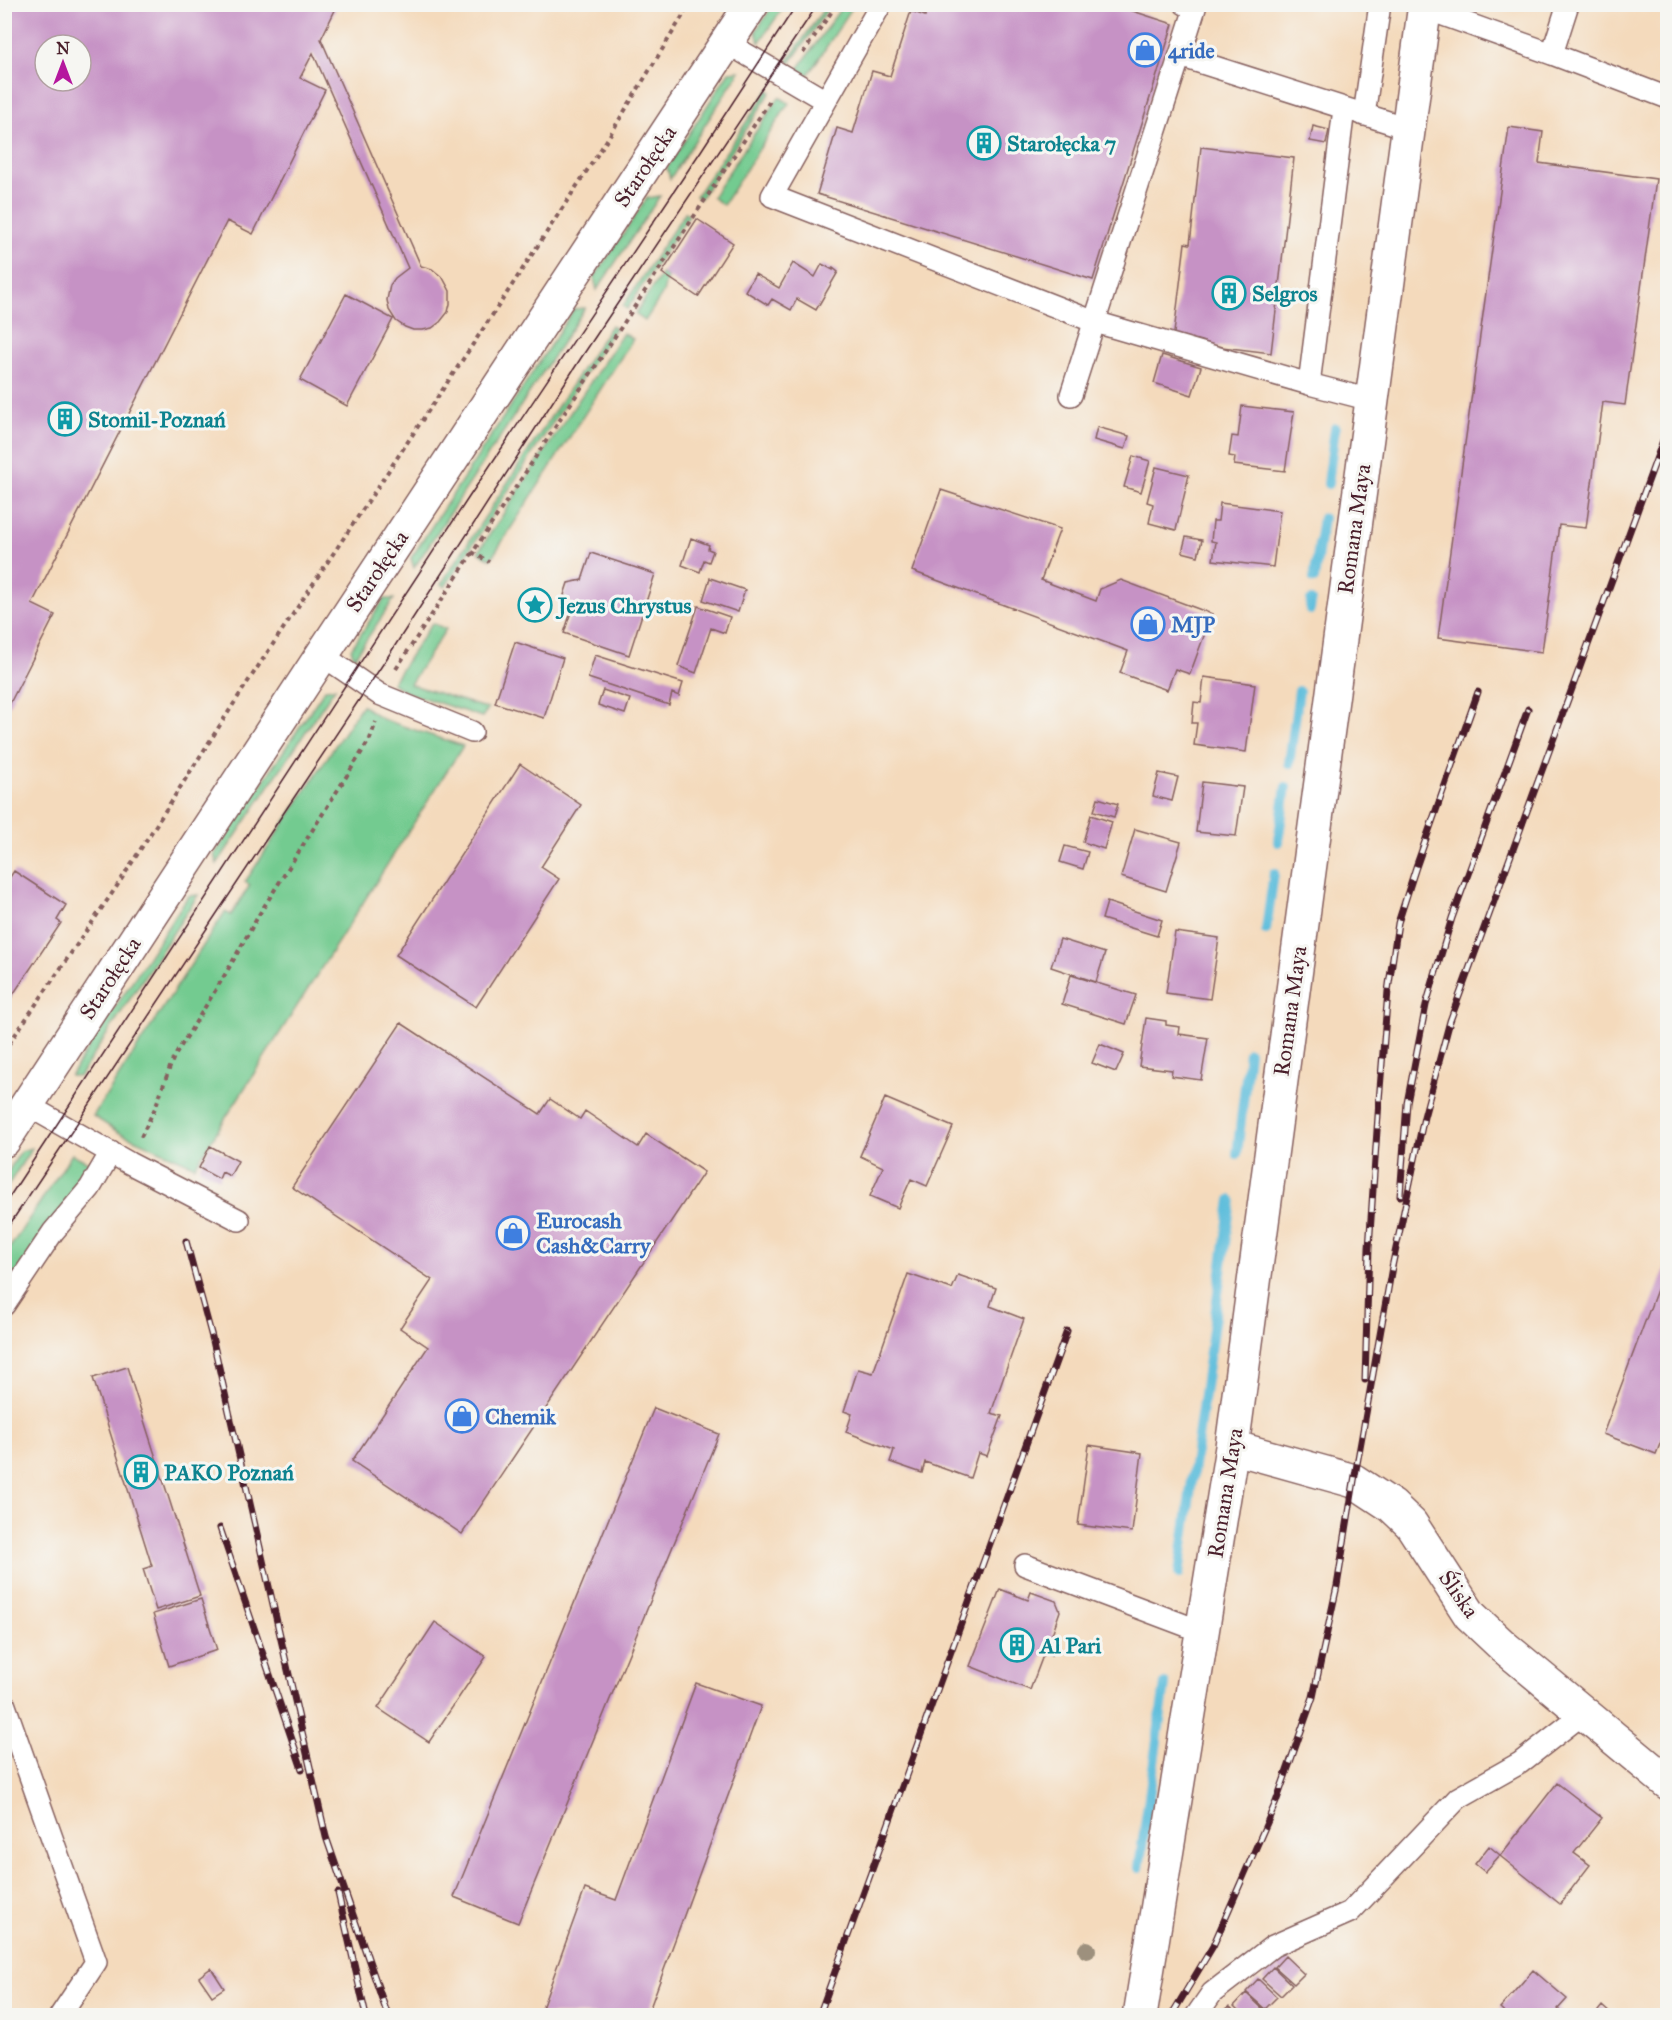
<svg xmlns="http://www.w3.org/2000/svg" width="1672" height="2020" font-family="'IM FELL Great Primer',serif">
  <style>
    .green { fill: #73cb90; stroke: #5e755e; stroke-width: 1.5 }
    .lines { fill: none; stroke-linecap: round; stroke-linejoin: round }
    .stream { stroke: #5ebedc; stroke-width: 10 }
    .building { fill: #c692c5; fill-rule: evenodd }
    .lane-casing { stroke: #86605e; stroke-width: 24 }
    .street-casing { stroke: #86605e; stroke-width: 36 }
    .secondary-casing { stroke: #86605e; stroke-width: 36 }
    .path { stroke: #86605e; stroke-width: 4; stroke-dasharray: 4.5 4.5; stroke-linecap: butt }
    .lane { stroke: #fff; stroke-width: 21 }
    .street { stroke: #fff; stroke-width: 33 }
    .secondary { stroke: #fff; stroke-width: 33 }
    .tram { stroke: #4a1f2b; stroke-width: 1.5 }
    .rail-casing { stroke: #4a1f2b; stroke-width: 7 }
    .rail { stroke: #f6f6f2; stroke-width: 4.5; stroke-dasharray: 14; stroke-linecap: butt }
    .tree { fill: #9d907d }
    .labels { text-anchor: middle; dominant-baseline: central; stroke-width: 6; stroke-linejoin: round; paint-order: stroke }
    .shop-label { font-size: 22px; font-weight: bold; fill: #366cbe; stroke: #f6f6f2; text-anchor: start }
    .culture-label { font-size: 22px; font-weight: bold; fill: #0d838f; stroke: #f6f6f2; text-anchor: start }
    .street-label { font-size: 22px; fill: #4a1f2b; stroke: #f6f6f2 }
  </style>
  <rect width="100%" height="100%" fill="#f6f6f2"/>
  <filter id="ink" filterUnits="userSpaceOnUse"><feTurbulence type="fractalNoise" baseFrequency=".0167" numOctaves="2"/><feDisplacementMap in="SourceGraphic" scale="12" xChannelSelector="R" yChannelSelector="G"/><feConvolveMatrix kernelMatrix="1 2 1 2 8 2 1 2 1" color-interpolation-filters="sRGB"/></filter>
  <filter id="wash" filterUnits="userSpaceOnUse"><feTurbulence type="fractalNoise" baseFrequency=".008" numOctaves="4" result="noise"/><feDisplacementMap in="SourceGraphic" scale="24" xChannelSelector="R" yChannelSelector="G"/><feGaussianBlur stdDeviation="1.35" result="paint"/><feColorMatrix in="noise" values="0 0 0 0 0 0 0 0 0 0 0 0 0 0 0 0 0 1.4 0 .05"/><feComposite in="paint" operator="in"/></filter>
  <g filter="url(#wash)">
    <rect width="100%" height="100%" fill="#f4dabc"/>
    <path class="green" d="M827 4 831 5 790 63 787 62Z
      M773 5H785L759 43 756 31Z
      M843 5H854L808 75 798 69Z
      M740 71 670 179 667 168 729 72Z
      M768 90 771 92 700 199 696 196Z
      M779 97 789 103 723 205 712 197Z
      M660 196 597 290 594 278 647 198Z
      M685 212 689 215 627 309 623 306Z
      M662 273 667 277 663 293 645 321 635 314Z
      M585 308 414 568 411 558 574 309Z
      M611 325 615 328 445 587 441 584Z
      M623 333 633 339 491 559 478 552Z
      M384 599H394L354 658 351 649Z
      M432 623 446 629 410 684 488 709 482 717 406 692 392 683Z
      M335 688 217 864 214 855 325 689Z
      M362 705 382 719 463 746 195 1166 118 1132 93 1116 225 912 231 915 250 885 245 882Z
      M198 895 79 1077 70 1076 188 896Z
      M31 1148H32L5 1190V1176L21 1151Z
      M72 1154 92 1164 84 1182 5 1289V1255Z"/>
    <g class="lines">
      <path class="stream" d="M1328 484 1335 428
        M1314 579 1323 518
        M1310 610 1311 601
        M1289 764 1299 691
        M1278 842 1286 787
        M1266 930 1274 873
        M1237 1154 1249 1052
        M1179 1574 1231 1200
        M1139 1868 1165 1684"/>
    </g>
    <g id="blocks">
      <path class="building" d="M4 4H338L321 39 421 266 432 269 443 278 450 291V304L448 312 440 322 432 328 423 330H413L405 327 396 321 389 310 387 300 390 285 395 278 408 268 313 53 300 78 325 90 253 234 227 221 32 604 55 615 4 715ZM45 45H81V81H45Z
        M929 4H1111L1173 24 1093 280 817 194 837 128 853 133 872 71 890 76 911 11 925 16Z
        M1313 126 1329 130 1326 144 1310 141Z
        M1509 127 1543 132 1539 163 1656 179 1625 405 1603 402 1586 528 1559 525 1542 652 1438 638Z
        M1201 147 1294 158 1271 353 1173 341 1185 243 1190 244Z
        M697 219 733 243 698 297 662 273Z
        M793 263 815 277 822 264 833 270V268L838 272 816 310 797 299 791 310 772 299 768 305 745 291 755 274 779 288Z
        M346 294 393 319 347 406 300 380Z
        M1162 355 1201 367 1192 395 1154 383Z
        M1242 406 1294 412 1285 471 1234 465 1235 457 1229 456 1232 436 1238 437Z
        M1097 427 1129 436 1125 449 1094 440Z
        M1133 456 1150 461 1141 492 1124 487Z
        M1156 467 1189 475 1176 530 1149 523 1153 504 1147 502Z
        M941 490 1060 529 1041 580 1096 601 1100 589 1121 580 1212 614 1190 674 1175 669 1167 690 1120 673 1128 651 912 571Z
        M1220 503 1280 511 1273 567 1213 560 1216 542 1211 541 1213 521H1218Z
        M1186 537 1202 540 1198 556 1182 552Z
        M691 538 709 545 708 549 713 551 709 562 704 560 700 572 682 565Z
        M591 553 655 574 629 655 564 633 573 606 564 595 568 583 582 580Z
        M710 578 745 590 738 612 703 600Z
        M698 606 730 617 725 633 711 628 696 673 678 666Z
        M515 642 563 658 544 718 495 703Z
        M595 655 683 683 679 696 672 693 669 705 588 678Z
        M1204 677 1255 684 1246 752 1194 745 1197 723H1192L1194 702 1201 703Z
        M603 690 630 699 625 714 598 705Z
        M520 764 581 805 541 867 559 879 476 1007 396 955Z
        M1159 773 1178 777 1172 801 1153 796Z
        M1202 782 1243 787 1236 836 1196 832Z
        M1098 798 1118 804 1114 817 1094 811Z
        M1091 815 1112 822 1104 849 1083 842Z
        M1135 829 1181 842 1166 891 1121 877Z
        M1065 846 1088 852 1083 869 1060 862Z
        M14 871 66 905 57 920 61 923 4 1008V886Z
        M1107 902 1162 920 1157 936 1102 919Z
        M1175 932 1219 938 1210 999 1166 993Z
        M1060 939 1105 953 1096 982 1051 967Z
        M1071 975 1136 995 1126 1024 1062 1004Z
        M1146 1018 1166 1021V1025L1180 1027 1179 1034 1208 1038 1201 1080 1171 1076 1172 1070 1139 1066Z
        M401 1023 540 1114 550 1099 580 1119 585 1111 638 1147 646 1134 704 1172 462 1534 352 1461 428 1347 400 1328 432 1280 292 1187Z
        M1100 1044 1124 1054 1116 1072 1092 1063Z
        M885 1098 953 1127 927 1186 911 1179 898 1208 870 1196 883 1167 860 1156Z
        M210 1146 238 1161 230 1176 222 1172 219 1179 199 1168Z
        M1667 1263 1668 1424 1656 1454 1603 1434Z
        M908 1274 952 1289 958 1275 996 1288 990 1306 1024 1319 991 1413 1002 1416 987 1456 978 1453 970 1478 925 1462 922 1473 890 1462 894 1450 846 1432 852 1414 844 1411 858 1369 873 1373Z
        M127 1367 200 1596 156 1610 143 1569 152 1566 93 1378Z
        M654 1408 719 1434 518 1923 454 1897Z
        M1089 1445 1142 1453 1132 1532 1078 1525Z
        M1000 1589 1028 1600 1031 1592 1056 1601 1060 1611 1052 1634 1058 1637 1051 1656 1044 1653 1030 1690 970 1666Z
        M201 1599 217 1650 169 1666 153 1614Z
        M435 1622 486 1657 429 1742 378 1708Z
        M696 1683 761 1706 647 2016 540 2014 585 1889 616 1900Z
        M1557 1783 1602 1818 1574 1853 1590 1865 1560 1904 1500 1856Z
        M1489 1846 1500 1855 1485 1872 1475 1864Z
        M1285 1956 1304 1974 1294 1984 1275 1967Z
        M1273 1967 1292 1985 1281 1996 1262 1979Z
        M211 1968 224 1988 212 1996 199 1977Z
        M1533 1970 1567 1999 1558 2009 1565 2016H1509L1500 2008Z
        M1258 1979 1277 1997 1265 2009 1246 1992Z
        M1246 1993 1265 2011 1261 2016H1244L1234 2006Z
        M1229 2006 1240 2016H1220Z
        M1602 2006 1613 2016H1594Z"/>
    </g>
  </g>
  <g filter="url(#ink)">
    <use href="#blocks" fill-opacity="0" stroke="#86605e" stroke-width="1.5"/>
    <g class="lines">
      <g class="lane-casing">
        <path id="lane" d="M881 4 772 196 1095 322 1309 384
          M1568 4 1552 54 1668 98
          M1424 8 1552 54
          M727 43 826 101
          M1180 56 1407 128
          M1344 109 1309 384 1371 400
          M1364 115 1380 4
          M1071 395 1195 8 1185 4
          M322 655 379 694 472 732
          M27 1105 129 1163 239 1220
          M4 1305 53 1232 90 1188 111 1152
          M1025 1565 1203 1632
          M4 1703 96 1962 60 2016
          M1196 2016 1212 1993 1273 1946 1350 1912 1458 1798 1520 1763 1584 1713"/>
      </g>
      <g class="street-casing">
        <path id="street" d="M1232 1447 1354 1481 1392 1506 1411 1524 1470 1615 1504 1647 1668 1783
          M1140 2016 1232 1447 1425 4"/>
      </g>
      <g class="secondary-casing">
        <path id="secondary" d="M4 1140 322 655 752 4"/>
      </g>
      <path class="path" d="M803 53 837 4
        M472 552 489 562
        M396 669 770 101
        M4 1051 117 886 247 683 499 305 605 143 690 4
        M141 1137 155 1108 173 1059 226 973 260 913 370 739 376 722"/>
      <use href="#lane" class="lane"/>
      <use href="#street" class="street"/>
      <use href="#secondary" class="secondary"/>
      <path class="tram" d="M4 1205 469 497 701 151 797 4
        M4 1233 387 658 581 358 818 4"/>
      <g class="rail-casing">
        <path id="rail" d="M1400 1196 1407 1103 1426 1005 1452 918 1528 709
          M186 1241 213 1341 326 1837 388 2016
          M1365 1380 1369 1248 1379 1101 1388 991 1398 923 1416 867 1478 692
          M220 1528 302 1769
          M338 1893 366 2016
          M819 2016 1067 1331
          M1171 2016 1213 1946 1276 1802 1313 1697 1337 1586 1354 1481 1392 1267 1424 1117 1450 1021 1668 427"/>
      </g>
      <use href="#rail" class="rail"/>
    </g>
    <circle class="tree" cx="1087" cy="1950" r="9"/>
  </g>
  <defs>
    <g id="shop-ring" transform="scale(1.725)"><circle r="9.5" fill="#f6f6f2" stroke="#3f7fe0" stroke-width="1.5"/><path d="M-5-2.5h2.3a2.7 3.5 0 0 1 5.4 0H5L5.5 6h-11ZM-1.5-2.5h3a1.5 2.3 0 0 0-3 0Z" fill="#3f7fe0"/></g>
    <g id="building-ring" transform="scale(1.725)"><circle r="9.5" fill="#f6f6f2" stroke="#0f9aa8" stroke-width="1.5"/><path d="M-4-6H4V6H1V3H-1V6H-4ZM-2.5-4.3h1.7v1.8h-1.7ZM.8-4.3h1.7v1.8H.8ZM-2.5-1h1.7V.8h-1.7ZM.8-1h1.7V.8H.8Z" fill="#0f9aa8"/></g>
    <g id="sight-ring" transform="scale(1.725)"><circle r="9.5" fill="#f6f6f2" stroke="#0f9aa8" stroke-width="1.5"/><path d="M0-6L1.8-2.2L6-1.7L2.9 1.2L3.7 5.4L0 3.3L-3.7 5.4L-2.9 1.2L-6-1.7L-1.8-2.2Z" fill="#0f9aa8"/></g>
  </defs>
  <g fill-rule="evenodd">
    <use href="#shop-ring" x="1145" y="50"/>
    <use href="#building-ring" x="984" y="143"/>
    <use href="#building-ring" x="1229" y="293"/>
    <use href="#building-ring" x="65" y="419"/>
    <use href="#sight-ring" x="535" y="605"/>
    <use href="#shop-ring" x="1148" y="624"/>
    <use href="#shop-ring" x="513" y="1233"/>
    <use href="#shop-ring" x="462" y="1416"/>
    <use href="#building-ring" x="141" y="1472"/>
    <use href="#building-ring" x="1017" y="1645"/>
  </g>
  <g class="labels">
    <g class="shop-label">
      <text x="1168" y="50">4ride</text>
      <text x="1171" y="624">MJP</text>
      <text x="536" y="1220">Eurocash<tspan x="536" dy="25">Cash&amp;Carry</tspan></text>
      <text x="485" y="1416">Chemik</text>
    </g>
    <g class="culture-label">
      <text x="1007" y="143">Starołęcka 7</text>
      <text x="1252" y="293">Selgros</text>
      <text x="88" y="419">Stomil-Poznań</text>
      <text x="558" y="605">Jezus Chrystus</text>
      <text x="164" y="1472">PAKO Poznań</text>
      <text x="1040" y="1645">Al Pari</text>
    </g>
    <g class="street-label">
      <text transform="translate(645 166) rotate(-56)">Starołęcka</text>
      <text transform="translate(1354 529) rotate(-82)">Romana Maya</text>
      <text transform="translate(377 571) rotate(-56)">Starołęcka</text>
      <text transform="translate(110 978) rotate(-57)">Starołęcka</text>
      <text transform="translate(1290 1011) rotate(-82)">Romana Maya</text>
      <text transform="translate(1225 1493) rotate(-81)">Romana Maya</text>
      <text transform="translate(1459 1594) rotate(55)">Śliska</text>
    </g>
  </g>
  <rect width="1672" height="2020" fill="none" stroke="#f6f6f2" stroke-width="24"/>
  <g transform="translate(63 63)"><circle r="28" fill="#f6f6f2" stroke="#b1a0a2" stroke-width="1.5"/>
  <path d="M0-4.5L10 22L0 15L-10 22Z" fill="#b5179e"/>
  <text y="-9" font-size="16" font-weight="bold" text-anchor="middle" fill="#4a1f2b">N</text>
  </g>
</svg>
